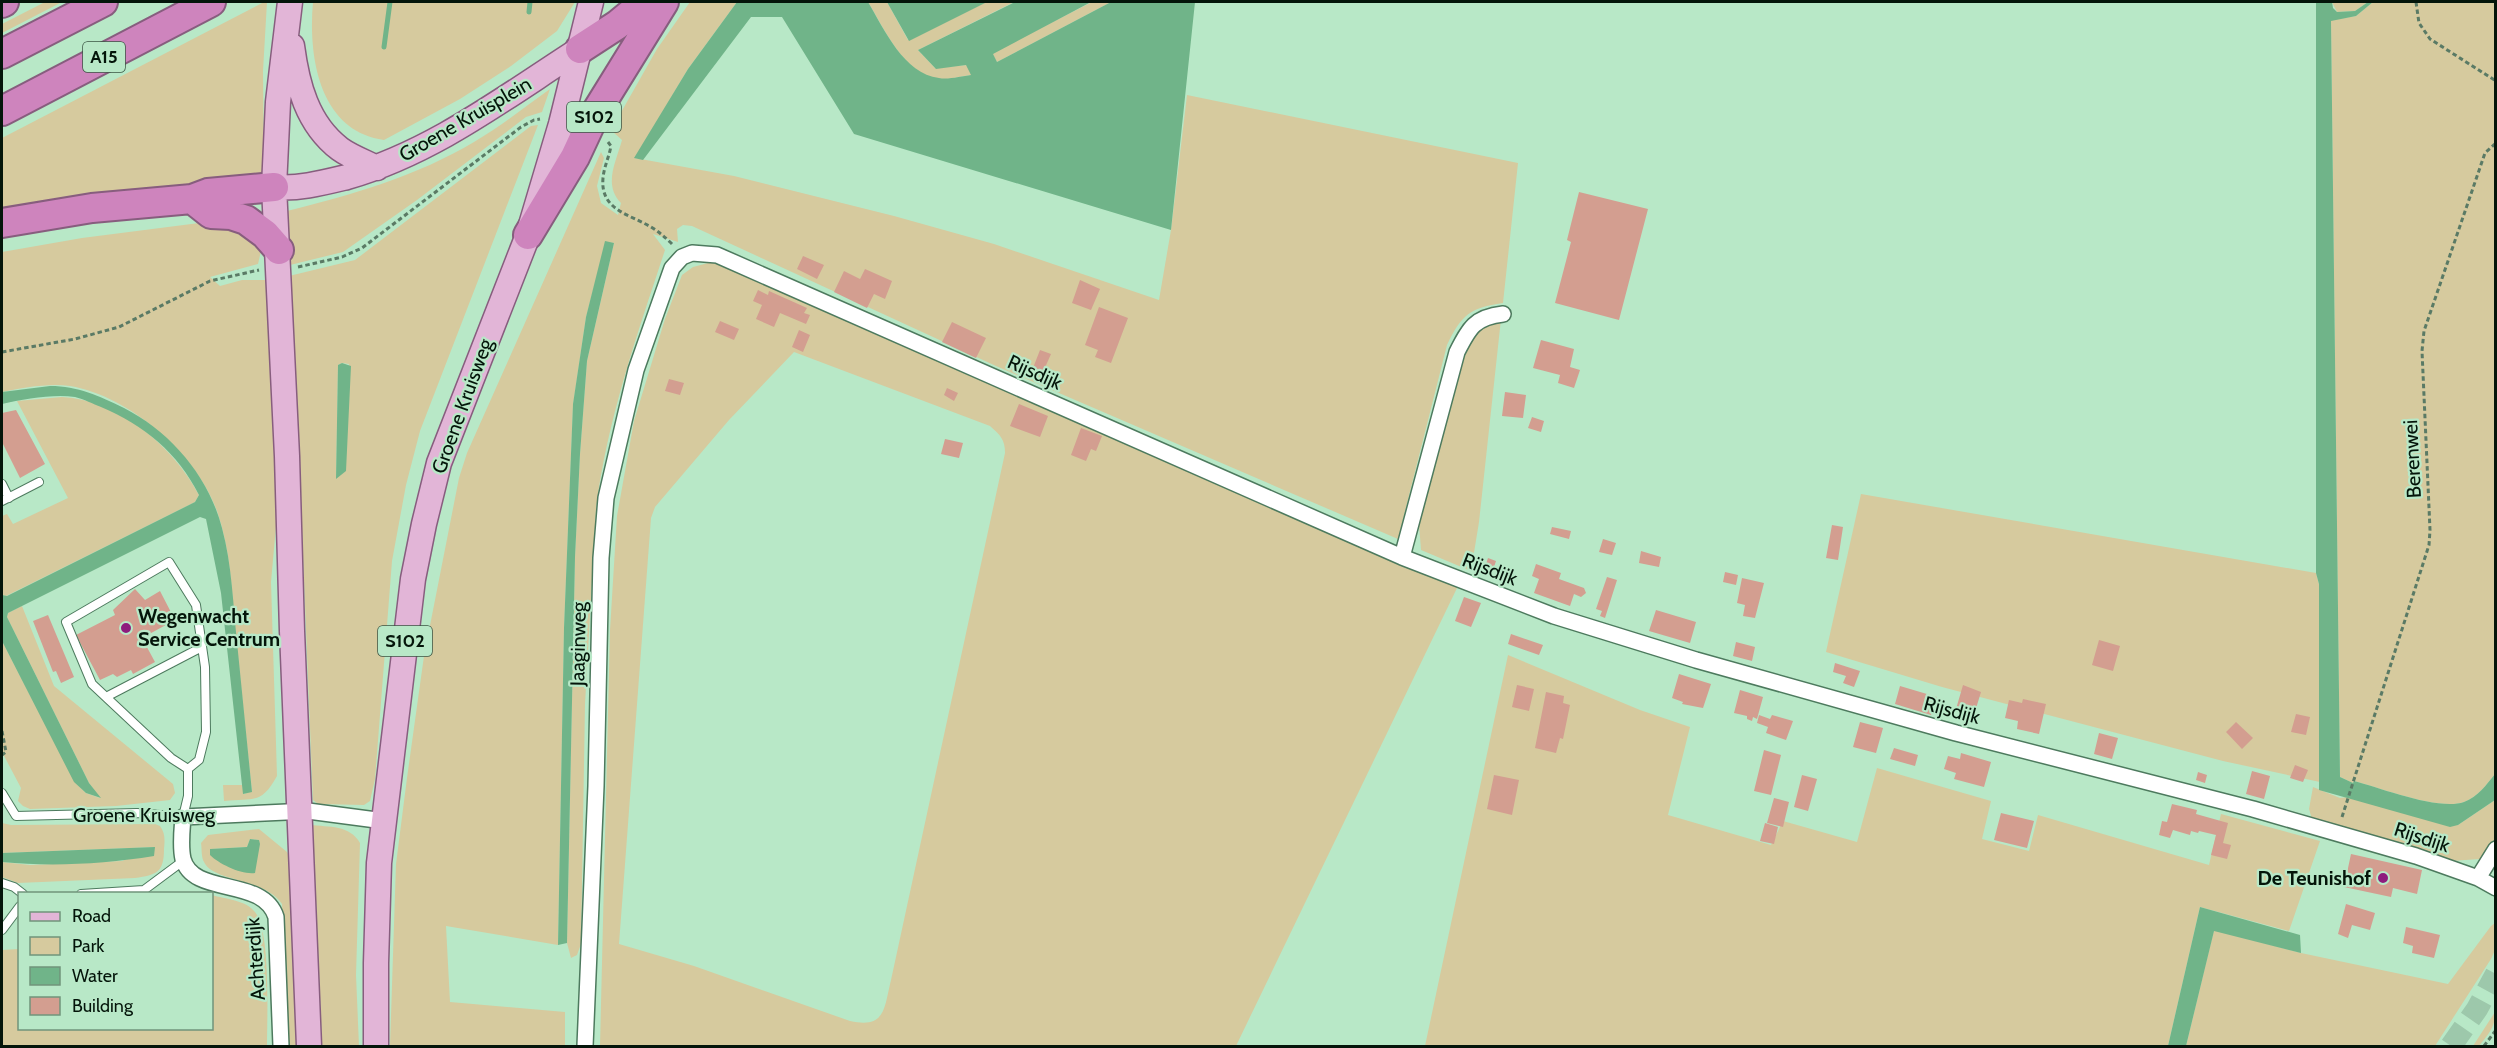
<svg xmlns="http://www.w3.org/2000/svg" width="2497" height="1048" font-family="Cabin,sans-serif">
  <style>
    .green { fill: #d6ca9e; fill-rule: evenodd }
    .water { fill: #70b489 }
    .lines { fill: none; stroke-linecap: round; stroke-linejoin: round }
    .stream { stroke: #70b489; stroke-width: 5 }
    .building { fill: #d39e90 }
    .secondary-tunnel { stroke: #9dc8ab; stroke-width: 22; stroke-dasharray: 22 11; stroke-linecap: butt }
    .lane-casing { stroke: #4d7a5e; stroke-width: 10 }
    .street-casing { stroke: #4d7a5e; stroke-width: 18 }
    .primary-casing { stroke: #875d7e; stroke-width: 27 }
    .highway-casing { stroke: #875d7e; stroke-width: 32 }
    .path { stroke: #5a7a65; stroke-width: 3; stroke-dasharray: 4.5 3; stroke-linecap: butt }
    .lane { stroke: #fff; stroke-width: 8 }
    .street { stroke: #fff; stroke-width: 15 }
    .primary { stroke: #e2b5d7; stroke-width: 24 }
    .highway { stroke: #ce84bd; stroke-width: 28 }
    .poi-dot { fill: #8e1c7d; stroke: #b8e8c7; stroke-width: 2 }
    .labels { text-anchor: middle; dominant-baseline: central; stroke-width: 4.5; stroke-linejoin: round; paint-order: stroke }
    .shield { fill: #b8e8c7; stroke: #3a5443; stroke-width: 1.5 }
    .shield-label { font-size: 18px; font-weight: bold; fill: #04150a }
    .street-label { font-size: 20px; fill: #04150a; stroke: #b8e8c7 }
    .poi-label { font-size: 20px; font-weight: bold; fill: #04150a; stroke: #b8e8c7; text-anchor: start }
  </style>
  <rect width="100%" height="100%" fill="#b8e8c7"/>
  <path class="green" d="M45 2H62L2 33V24Z
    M264 2H267L263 71 264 172 260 177 60 198 2 210V138Z
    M313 2H575L557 31 511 66 460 99 384 140C319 131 308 56 313 2Z
    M690 2H737L688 69 635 158 734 176 894 216 994 244 1159 300 1171 230 1187 95 1518 163 1503 303C1470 308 1462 314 1447 345L1398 539 996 366 692 226 683 225 677 229 678 242 653 234 665 250C637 335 607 420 596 509L585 704 581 944 577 955 571 958 567 943 575 557 580 454 587 361 614 243 606 242 586 317 573 405 564 628 558 945 446 926 450 1002 565 1012V1046H390L396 864 407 778 424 656 459 478 467 453 601 152 604 158 597 186 601 203 618 215 621 203C603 185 616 162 622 140L611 130 657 49Z
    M868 2H887L908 40 986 2H1014L918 50 935 68 967 65 972 75C961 76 949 80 939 79 904 75 884 28 868 2Z
    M1092 2H1111L997 62 992 53Z
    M2332 2H2368L2355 11 2337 12Z
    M2373 2H2495V774C2486 785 2478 797 2464 802 2439 811 2381 788 2354 781L2353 783 2340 777 2331 20 2356 16Z
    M550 89 542 112 526 117 417 200 343 252 290 265 287 211C352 195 417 176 474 142 501 126 525 107 550 89Z
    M538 125 420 431 406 485 392 561 375 779 370 801 364 805 318 804 313 800 301 507 289 276 355 260 531 126ZM342 363 349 364 336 479 338 365Z
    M207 222 246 234 261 251 258 264 210 277 220 286 242 280H268L278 504 271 582 277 776C261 805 253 798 224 801L223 785H242L244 794 252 791C246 737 241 683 235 628 232 589 230 548 217 511 197 455 130 396 70 386 48 383 23 388 2 392V252L82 238Z
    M712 262 1458 586 1236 1046H600L610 630 617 516 634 421 665 319 682 275 693 267ZM794 352 990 426C1000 435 1005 439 1005 453L891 980C884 1008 886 1029 850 1021L694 966 619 944 651 518 655 507 729 420Z
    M1501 319 1479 522 1471 571 1421 550 1419 524 1462 350 1477 326Z
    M62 397C119 400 173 446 199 495L195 502 6 596 2 595V516L7 514 13 524 68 498 17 401Z
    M1861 494 2316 573 2319 584 2320 782 2223 761 1942 687 1826 652Z
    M22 606 54 686 173 784 175 793 170 800 116 806 30 809 23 806 18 801 21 788 2 752V641L75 782 86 793 100 798 89 783 7 617 8 613Z
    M1508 655 1640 710 1690 727 1668 815 1771 845 1783 821 1857 842 1877 768 1991 801 1982 839 2029 851 2038 815 2209 865 2221 814 2320 841 2289 931 2200 907 2168 1046H1425Z
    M2313 787 2340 798 2348 797 2458 825 2495 800V841L2480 859 2451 861 2418 849 2312 819 2309 809Z
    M2 823 11 825 155 824 160 826C165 833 165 839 164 849 164 872 157 875 135 878L18 883 2 877V862L30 865 122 861 155 847 2 853Z
    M310 825C329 827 350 825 360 843L356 975 359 1046H322L314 852Z
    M259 829 287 852 294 866 300 1046H288L282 904C265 878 213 882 204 862 201 857 202 849 201 843L208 835ZM250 839 259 840 243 872 211 849 247 847Z
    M212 895C225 899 246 900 255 912 271 931 267 1018 267 1046H2V950L19 949 20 1028H212Z
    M2495 923V950L2491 959 2435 1046H2186L2214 930 2301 953 2448 984 2491 926Z
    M2495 1012C2496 1026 2488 1035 2479 1046H2473Z"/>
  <path class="water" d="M737 2H868C884 29 904 74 939 78 948 80 962 76 971 75L966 65 936 69 918 50 1015 2H1091L993 54 997 62 1111 2H1195L1171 230 854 134 782 17H751L643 160 634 158 688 69Z
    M887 2H987L909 41Z
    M2316 2H2332L2333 8 2337 12 2355 11 2368 2H2373L2356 16 2331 21 2340 777 2353 783 2354 781C2381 788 2439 811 2464 802 2478 797 2486 785 2495 774V800L2458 825 2450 827 2319 790V584L2316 573Z
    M605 241 614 243 587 361 580 454 575 557 567 943 558 945 564 628 573 404 586 317Z
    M342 363 351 366 346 471 336 479 338 365Z
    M50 386C78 386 99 396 124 408 171 432 209 477 222 528 232 565 233 604 237 642 242 692 247 742 252 792L243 794 221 593 206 519 200 517 8 613 7 617 89 783 101 798 86 793 74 782 2 641V595L7 596 195 502 199 495C178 453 144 425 101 407 93 404 84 399 75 397 53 394 24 399 2 404V392Z
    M250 839 259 840 260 844 255 873C242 875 219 864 210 855V849L247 847Z
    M155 847 154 856C104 864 52 867 2 862V853Z
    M2200 907 2300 935 2301 953 2214 931 2186 1046H2168Z"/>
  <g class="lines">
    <path class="stream" d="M529 12 530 2
      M384 47 390 2"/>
  </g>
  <path class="building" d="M1579 192 1648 209 1619 320 1555 303 1571 242 1567 240Z
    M803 256 824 265 817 279 797 269Z
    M865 269 892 281 885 299 874 294 867 308 834 292 844 271 860 279Z
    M1080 280 1100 289 1091 310 1072 303Z
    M758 290 768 295 769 291 807 308 804 313 810 315 806 324 780 313 774 327 756 319 762 305 753 301Z
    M1099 307 1128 318 1111 363 1095 357 1098 350 1085 345Z
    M720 321 739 329 734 340 715 332Z
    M952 322 986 338 976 358 942 342Z
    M799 330 810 335 803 352 792 347Z
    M1541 340 1574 349 1570 367 1580 370 1574 388 1558 383 1560 375 1533 368Z
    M1040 350 1051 354 1043 372 1033 368Z
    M669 379 684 383 680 395 665 391Z
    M947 388 958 393 954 401 944 395Z
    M1505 392 1526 395 1523 418 1502 416Z
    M1019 404 1048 416 1040 437 1010 426Z
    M16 410 45 464 20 478 2 442V413Z
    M1532 417 1544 421 1541 432 1528 428Z
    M1081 428 1102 436 1096 451 1091 449 1086 461 1071 455Z
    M945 439 963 443 959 458 941 454Z
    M1832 525 1843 527 1838 560 1826 558Z
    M1552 527 1571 531 1569 539 1550 534Z
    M1603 539 1616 543 1612 555 1599 552Z
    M1641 551 1661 557 1659 567 1639 563Z
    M1488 558 1496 561 1494 567 1486 564Z
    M1536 564 1561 573 1559 579 1584 588 1586 593 1581 597 1574 594 1570 606 1534 593 1539 579 1532 576Z
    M1725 572 1738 575 1736 585 1723 582Z
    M1607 577 1617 580 1605 618 1600 616 1602 611 1596 609Z
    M1742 578 1764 583 1755 618 1743 616 1745 605 1737 603Z
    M135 589 145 600 160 591 175 620 142 638 155 662 133 674 131 670 117 677 113 674 100 680 76 635 115 615 113 610Z
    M1464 597 1481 603 1471 627 1455 621Z
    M1656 610 1696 622 1690 643 1649 631Z
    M48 615 74 677 61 683 56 671 53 672 33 621Z
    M1511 634 1543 645 1539 655 1508 644Z
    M2099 640 2120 646 2113 671 2092 665Z
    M1736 642 1755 647 1752 661 1733 656Z
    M1835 663 1860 671 1854 687 1843 683 1846 676 1833 672Z
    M1679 674 1711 684 1703 708 1682 704 1683 702 1672 698Z
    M1517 685 1534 689 1529 711 1512 707Z
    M1963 685 1981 692 1974 715 1956 709Z
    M1900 686 1937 697 1931 715 1895 704Z
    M1740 690 1763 697 1757 719 1753 717 1752 721 1747 719V716L1734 713Z
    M1546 692 1564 696 1563 703 1570 705 1563 739 1560 738 1556 753 1535 748Z
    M2023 699 2046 704 2039 734 2017 729 2018 721 2005 718 2009 700 2022 703Z
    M2296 714 2310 717 2306 735 2291 732Z
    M1759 715 1770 719 1772 715 1793 721 1786 740 1766 733 1768 727 1757 723Z
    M1860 722 1883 728 1876 753 1853 747Z
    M2236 722 2253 738 2242 749 2226 732Z
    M2099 733 2118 738 2112 759 2094 754Z
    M1894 748 1918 755 1915 766 1890 759Z
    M1764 750 1781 755 1771 795 1754 791Z
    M1961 753 1991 762 1984 787 1954 779 1956 773 1944 769 1948 756 1960 759Z
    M2295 765 2308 770 2303 782 2290 778Z
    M2252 771 2270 776 2264 799 2246 794Z
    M2198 772 2207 775 2205 783 2196 780Z
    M1494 775 1519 780 1512 815 1487 809Z
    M1802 775 1817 779 1808 811 1794 807Z
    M1774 798 1789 802 1783 827 1767 823Z
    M2172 804 2197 810 2196 814 2228 823 2223 843 2231 845 2227 859 2211 855 2216 835 2199 831 2198 833 2191 831 2190 835 2173 830 2170 838 2159 835 2162 821 2167 822Z
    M2001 813 2034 821 2027 848 1994 840Z
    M1765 823 1778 827 1774 844 1760 841Z
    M2351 854 2422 870 2417 894 2393 888 2391 897 2344 887Z
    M2346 904 2375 913 2370 930 2352 925 2348 938 2338 934Z
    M2406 927 2440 935 2434 958 2412 953 2413 946 2403 943Z"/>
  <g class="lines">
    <path class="secondary-tunnel" d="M2451 1046 2477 1009 2496 974"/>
    <g class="lane-casing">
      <path id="lane" d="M2 484 9 498
        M2 501 39 482
        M106 697 202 647
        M2 793 16 816 137 813 183 817 188 796V769L199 760 206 732 205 667 196 605 169 562 66 622 92 684 171 758 188 769
        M2 883 14 887 23 894
        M81 894 144 890 183 861
        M2 930 20 906"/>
    </g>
    <g class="street-casing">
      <path id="street" d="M1402 557 1457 352C1469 328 1475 317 1503 314
        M2478 878 2496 849
        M281 1046 276 917C263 876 193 897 183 859 180 846 182 830 183 817L308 811 384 821
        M585 1046 596 786 601 558 606 498 636 370 672 268 682 257 692 253 717 255 1402 557 1554 616 1696 660 1956 733 2253 809 2416 856 2478 878 2496 888"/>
    </g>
    <g class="primary-casing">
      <path id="primary" d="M290 2 278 102 274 187 287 456 292 631 309 1046
        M292 46C297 84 307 124 340 149 351 157 365 162 377 168
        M274 187C299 189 322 183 347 177 434 152 505 97 580 49
        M376 1046V963L379 863 413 579 424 524 439 463 528 235 561 124 591 2"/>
    </g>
    <g class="highway-casing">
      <path id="highway" d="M2 3 4 2
        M580 49 617 25 645 2
        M2 54 103 2
        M2 111 211 2
        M192 199 211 214 231 215 246 220 265 234 279 250
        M2 223 92 208 192 199 208 193 274 187
        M528 235 575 157 596 112 664 2"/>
    </g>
    <path class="path" d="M2416 2 2419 23 2430 39 2496 81
      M608 142 611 146C609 157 604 167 603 178 600 210 629 214 651 227 659 232 665 237 672 244
      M298 267 342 257 362 248 521 127 534 120 540 119
      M2 352 75 339 119 327 210 281 259 270
      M2 731 6 752 2 755
      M2342 817 2429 545 2430 530 2422 351 2424 331 2485 153 2496 143
      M2484 1046 2496 1030"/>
    <use href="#lane" class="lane"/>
    <use href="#street" class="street"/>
    <use href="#primary" class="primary"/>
    <use href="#highway" class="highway"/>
  </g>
  <g class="poi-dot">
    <circle cx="126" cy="628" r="6"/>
    <circle cx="2383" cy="878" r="6"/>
  </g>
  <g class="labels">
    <g class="shield">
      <rect x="83" y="42" width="42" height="30" rx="4.5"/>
      <rect x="567" y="102" width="54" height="30" rx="4.5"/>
      <rect x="378" y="626" width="54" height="30" rx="4.5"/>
    </g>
    <g class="shield-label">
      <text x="104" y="57">A15</text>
      <text x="594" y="117">S102</text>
      <text x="405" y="641">S102</text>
    </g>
    <g class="street-label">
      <text transform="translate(465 119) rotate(-30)">Groene Kruisplein</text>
      <text transform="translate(1035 372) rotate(24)">Rijsdijk</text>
      <text transform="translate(462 406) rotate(-70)">Groene Kruisweg</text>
      <text transform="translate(2412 459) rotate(-93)">Berenwei</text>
      <text transform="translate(1490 569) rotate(21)">Rijsdijk</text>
      <text transform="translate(578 644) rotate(-89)">Jaaginweg</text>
      <text transform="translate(1952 710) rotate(15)">Rijsdijk</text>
      <text x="144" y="815">Groene Kruisweg</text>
      <text transform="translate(2422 837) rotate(18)">Rijsdijk</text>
      <text transform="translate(255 959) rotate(-94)">Achterdijk</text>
    </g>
    <g class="poi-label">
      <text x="138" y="616">Wegenwacht<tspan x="138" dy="23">Service Centrum</tspan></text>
      <text x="2371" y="878" text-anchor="end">De Teunishof</text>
    </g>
  </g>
  <rect width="2497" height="1048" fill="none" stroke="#04150a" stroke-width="6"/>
  <rect x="18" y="892" width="195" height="138" fill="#b8e8c7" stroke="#70947b" stroke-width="1.5"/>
  <rect x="30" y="912" width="30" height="9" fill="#e2b5d7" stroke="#70947b" stroke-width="1.5"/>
  <text x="72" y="922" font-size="18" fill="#04150a">Road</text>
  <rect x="30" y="937" width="30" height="18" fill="#d6ca9e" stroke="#70947b" stroke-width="1.5"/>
  <text x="72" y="952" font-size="18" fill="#04150a">Park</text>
  <rect x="30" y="967" width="30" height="18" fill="#70b489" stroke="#70947b" stroke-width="1.5"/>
  <text x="72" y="982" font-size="18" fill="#04150a">Water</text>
  <rect x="30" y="997" width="30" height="18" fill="#d39e90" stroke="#70947b" stroke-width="1.5"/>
  <text x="72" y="1012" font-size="18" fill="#04150a">Building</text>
</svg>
